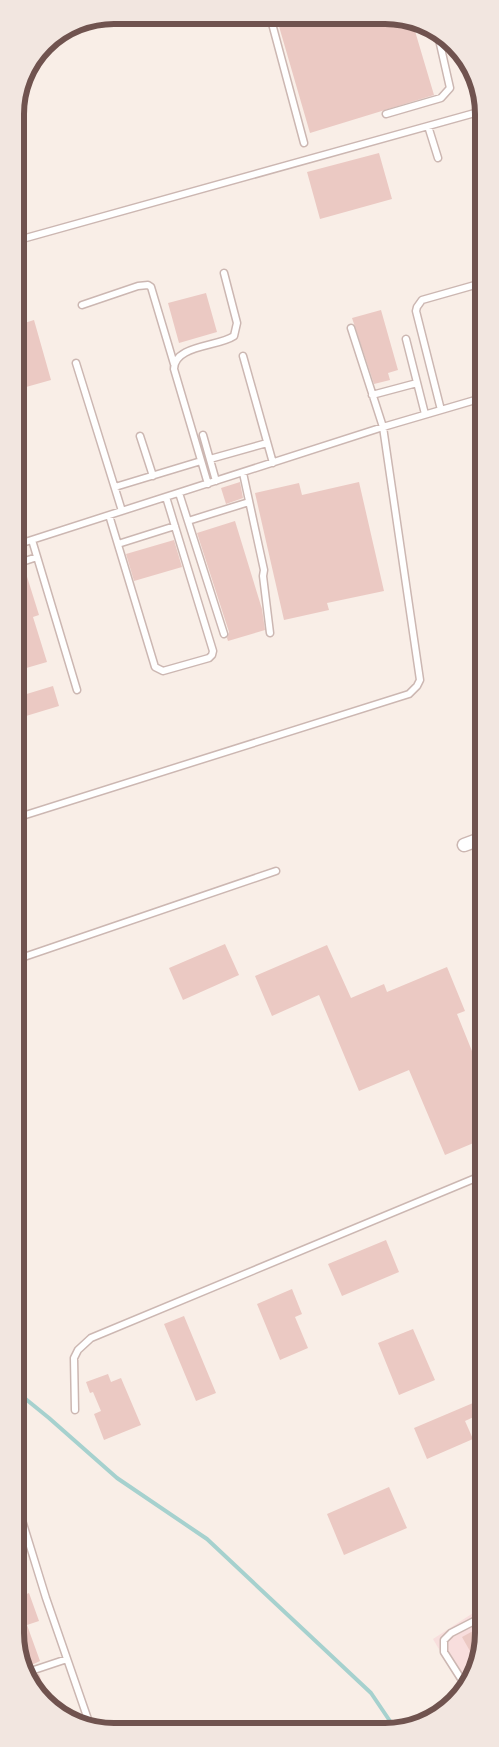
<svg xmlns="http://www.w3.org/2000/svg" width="499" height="1747" font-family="'PT Sans Narrow',sans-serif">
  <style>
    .commercial { fill: #f8dedd }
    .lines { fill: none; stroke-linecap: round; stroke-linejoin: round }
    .stream { stroke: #a6d1ce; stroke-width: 4 }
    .building { fill: #ebc9c3 }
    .lane-casing { stroke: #ccb7b2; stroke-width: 9 }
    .street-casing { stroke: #ccb7b2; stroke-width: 15 }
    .lane { stroke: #fff; stroke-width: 6 }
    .street { stroke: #fff; stroke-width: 12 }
    .rim { fill: none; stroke: #70534f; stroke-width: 6 }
  </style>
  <rect width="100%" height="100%" fill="#f9eee7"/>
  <path class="commercial" d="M484 1606V1639L463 1690 433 1639Z"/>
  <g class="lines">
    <path class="stream" d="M17 1392 49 1418 117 1478 207 1539 371 1693 396 1730"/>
  </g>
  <path class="building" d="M276 16 405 17 412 21 434 95 310 133Z
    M379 153 392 199 320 219 307 172Z
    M206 293 217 332 179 343 168 303Z
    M381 310 398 370 388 373 390 380 374 384 352 318Z
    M34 320 51 380 19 389 15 377V326Z
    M240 482 243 498 226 504 221 488Z
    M359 482 384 591 327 603 329 610 284 620 255 493 299 483 302 495Z
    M235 521 262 609 265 630 228 641 227 638 229 632 197 533Z
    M174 540 182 567 134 581 126 554Z
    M24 567 39 615 33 617 47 662 16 671V569Z
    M53 686 59 706 26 716 20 696Z
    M225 944 239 975 183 1000 169 968Z
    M327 945 351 998 384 984 387 992 447 967 465 1011 457 1014 476 1061 483 1058V1139L445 1155 409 1070 359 1091 319 995 272 1016 255 976Z
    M386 1240 399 1272 342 1296 328 1264Z
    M292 1289 302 1314 295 1317 308 1348 280 1360 257 1304Z
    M184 1316 216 1393 196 1401 164 1324Z
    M413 1329 435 1380 399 1395 378 1343Z
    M108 1374 111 1382 121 1378 141 1425 104 1440 94 1414 101 1411 93 1392 90 1393 86 1382Z
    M473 1403 478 1415 465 1421 473 1439 427 1459 414 1428Z
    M389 1487 407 1528 344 1555 327 1514Z
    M29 1593 39 1621 27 1625 40 1661 25 1668 17 1652V1598Z
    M484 1625V1639L475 1660 462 1637Z
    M39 1674 46 1694 40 1697 30 1677Z"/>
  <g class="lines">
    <g class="lane-casing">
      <path id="lane" d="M270 16 304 143
        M386 114 441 98 450 88 438 35
        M428 126 438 158
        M15 241 482 111
        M82 305 138 286 148 285 151 287 174 364
        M406 339 425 414
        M243 356 273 463
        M76 363 122 511
        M372 395 417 383
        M441 410 416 311 417 307 422 300 482 283
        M203 435 216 481
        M140 436 153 476
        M210 459 267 443
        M243 473 264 570 263 576 270 633
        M208 484 174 369C174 345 218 347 234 336L237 323 224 273
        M115 487 201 461
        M179 493 224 634
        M109 515 155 667 163 671 209 658 212 655 213 651 166 497
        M188 521 249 502
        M32 540 77 690
        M118 544 175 526
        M16 545 383 427 482 398
        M16 564 37 557
        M16 700H17
        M16 818 409 694 417 686 420 680 383 427 351 328
        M16 940C19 949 25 957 16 963
        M21 958 276 871
        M75 1410 74 1358 78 1350 91 1338 483 1175
        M17 1504 46 1598 91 1728
        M28 1672 67 1659
        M465 1685 444 1652V1640L451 1633 484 1616
        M115 1730H118"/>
    </g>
    <g class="street-casing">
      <path id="street" d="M464 845 483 838"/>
    </g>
    <use href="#lane" class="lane"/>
    <use href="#street" class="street"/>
  </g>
  <path d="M0 0H499V1747H0ZM114 24H385A90 90 0 0 1 475 114V1633A90 90 0 0 1 385 1723H114A90 90 0 0 1 24 1633V114A90 90 0 0 1 114 24Z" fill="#f2e6e0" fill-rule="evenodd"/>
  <path class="rim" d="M114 24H385A90 90 0 0 1 475 114V1633A90 90 0 0 1 385 1723H114A90 90 0 0 1 24 1633V114A90 90 0 0 1 114 24Z"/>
</svg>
